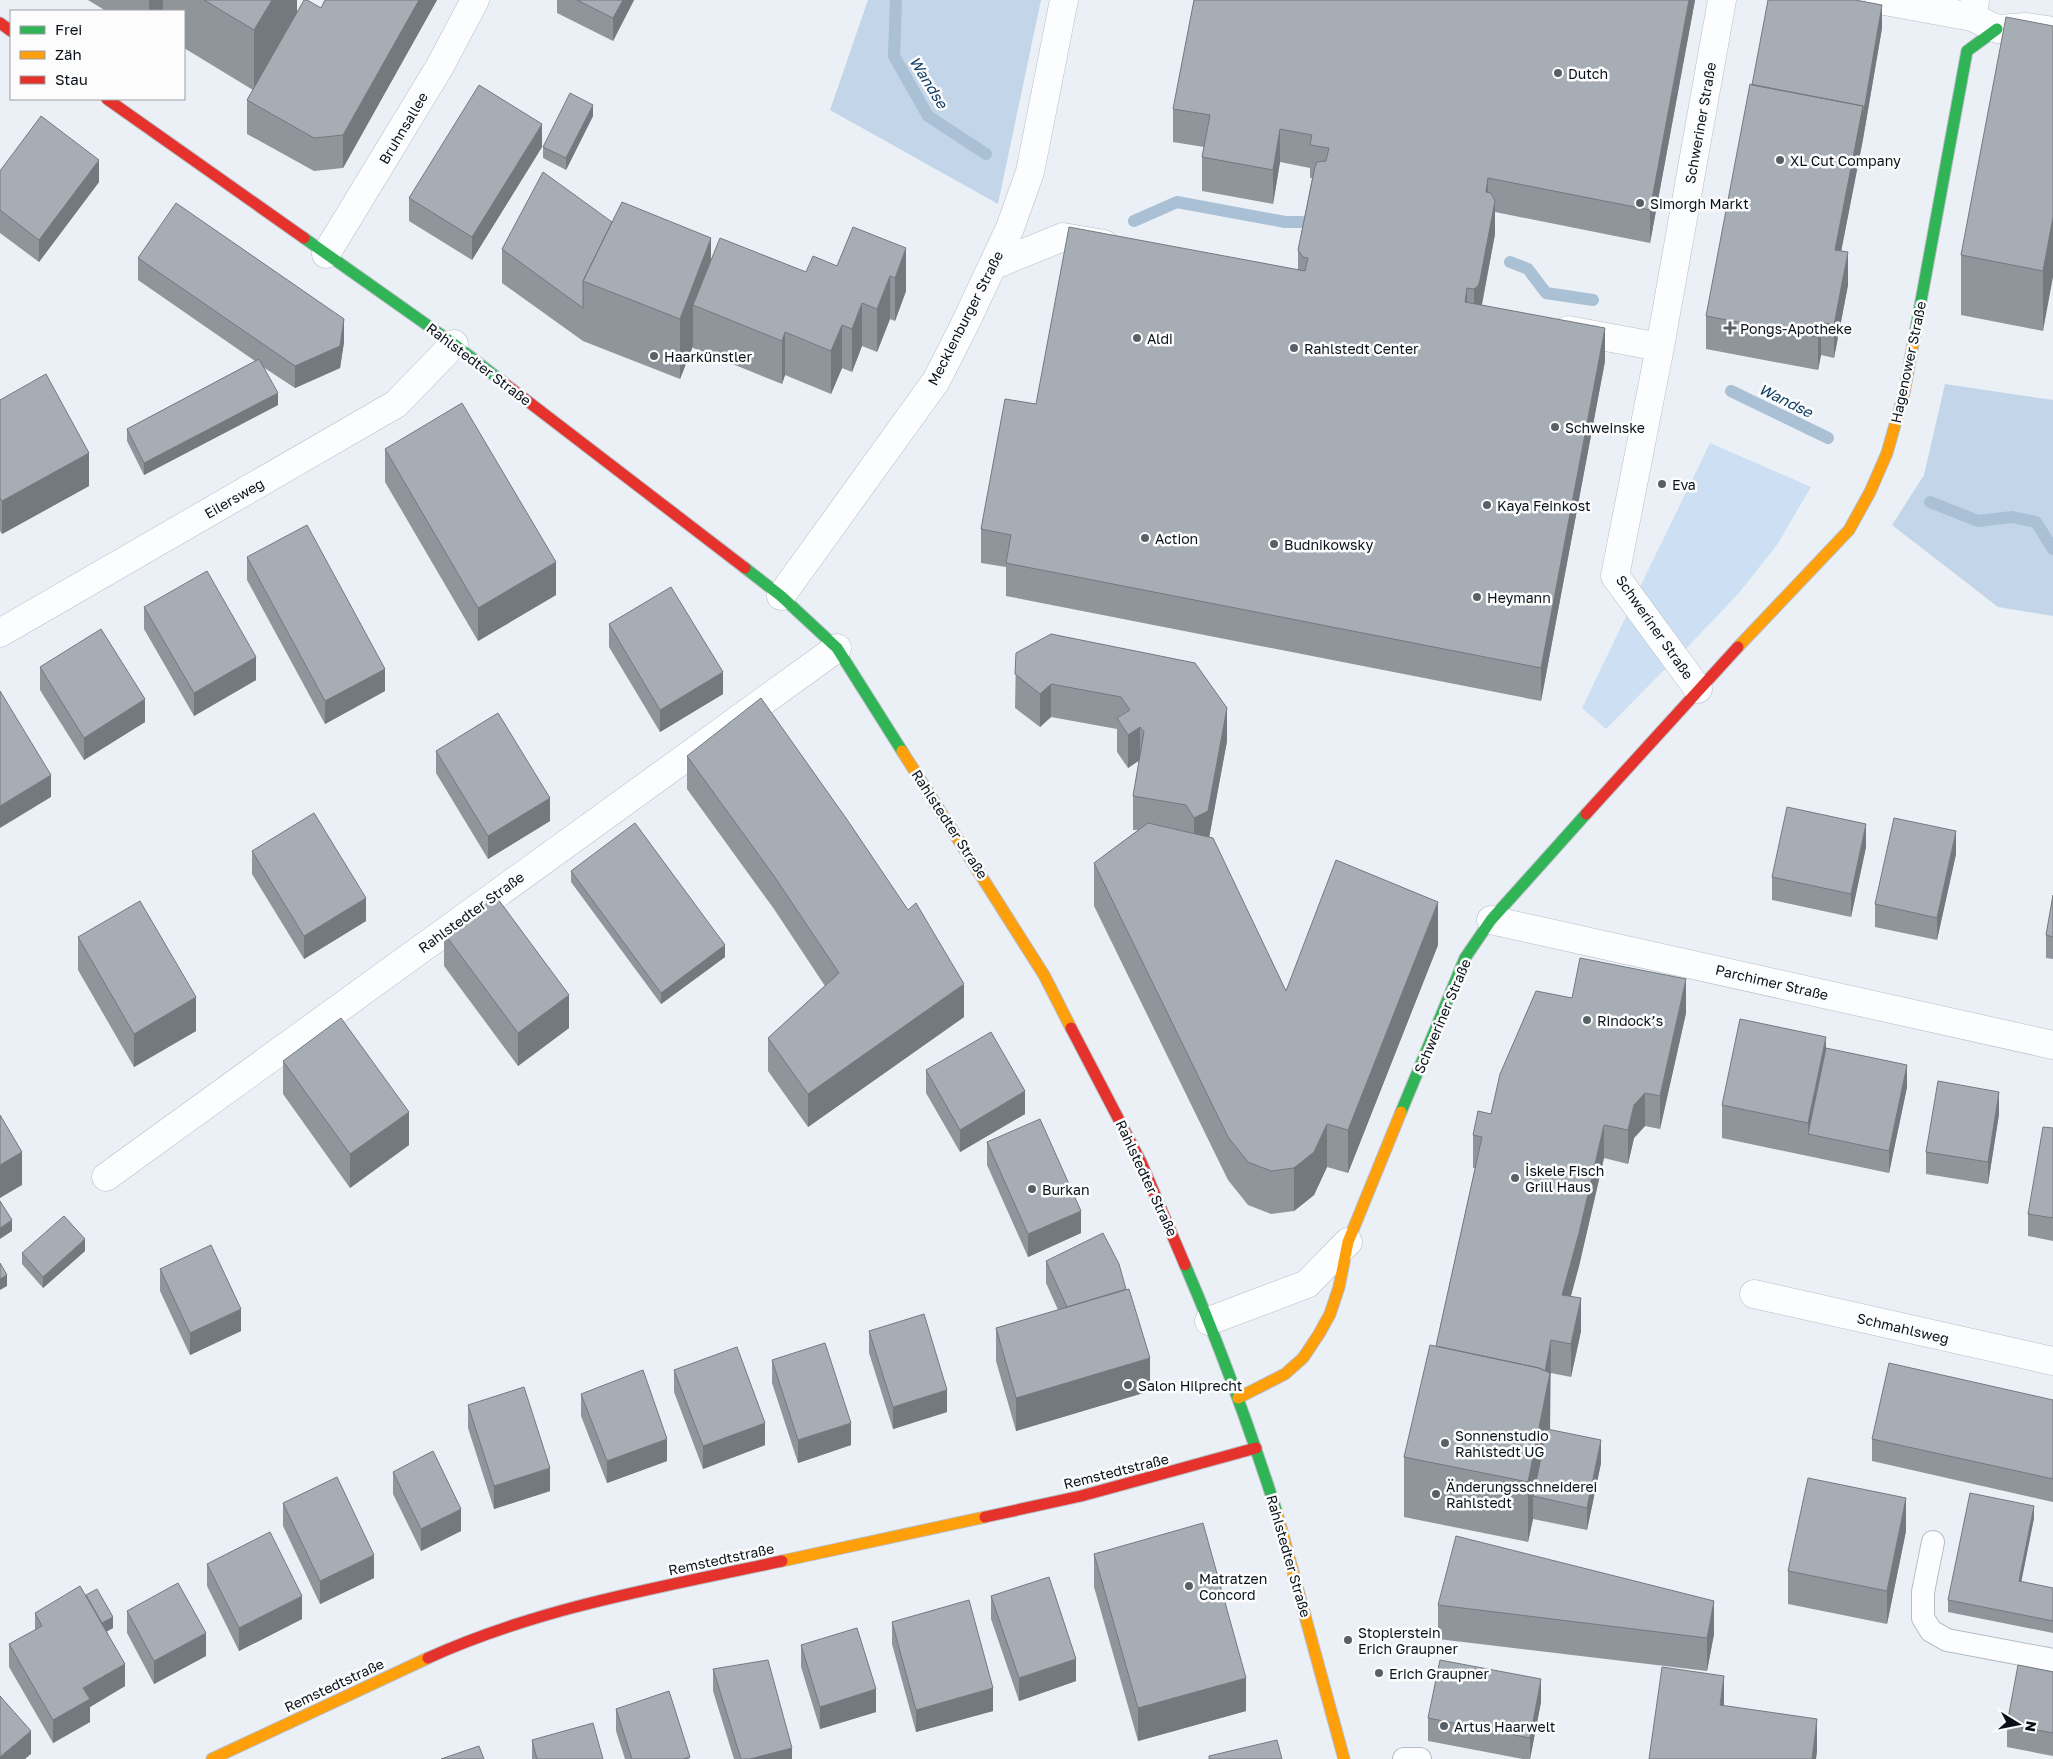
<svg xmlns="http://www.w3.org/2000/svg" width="2053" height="1759" font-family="'Golos Text',sans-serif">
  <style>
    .green { fill: #cde0f3 }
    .forest { fill: #c3d6e9 }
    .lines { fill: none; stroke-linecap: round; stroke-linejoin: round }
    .stream { stroke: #aac0d5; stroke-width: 12 }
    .lane-casing { stroke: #b6bdc4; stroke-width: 24 }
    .street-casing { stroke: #b6bdc4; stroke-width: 29 }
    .fast-casing { stroke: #b6bdc4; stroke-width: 13 }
    .slow-casing { stroke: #b6bdc4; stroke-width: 13 }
    .jam-casing { stroke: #b6bdc4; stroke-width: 13 }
    .lane { stroke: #fcfdfe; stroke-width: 22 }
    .street { stroke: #fcfdfe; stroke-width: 28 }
    .fast { stroke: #30b455; stroke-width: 11 }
    .slow { stroke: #ff9f0a; stroke-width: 11 }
    .jam { stroke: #e5322d; stroke-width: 11 }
    .wall { fill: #8f959b }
    .shaded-wall { fill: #74797e }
    .building { fill: #a6adb4; stroke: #74797e }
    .poi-dot { fill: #586067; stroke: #fcfcfc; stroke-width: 2 }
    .labels { text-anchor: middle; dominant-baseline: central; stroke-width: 5; stroke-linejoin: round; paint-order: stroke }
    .poi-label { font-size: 14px; fill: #09121a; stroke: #fcfcfc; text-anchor: start }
    .street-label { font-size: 14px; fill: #09121a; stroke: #fcfcfc }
    .water-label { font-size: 15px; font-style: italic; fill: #123f66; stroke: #fcfcfc }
  </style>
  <rect width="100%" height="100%" fill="#eaf0f6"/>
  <path class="green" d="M1710 443 1811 487 1777 545 1738 594 1681 654 1638 591Z
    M1630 608 1671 663 1606 729 1582 708Z"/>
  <path class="forest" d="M868 0H1041L998 204 830 110Z
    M1945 384 2053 400V616L1998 607 1892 525 1924 475Z"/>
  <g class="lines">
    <path class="stream" d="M896 0 894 56 928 116 986 154
      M1134 221 1177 202 1285 222H1302
      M1510 262 1528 269 1546 293 1593 300
      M1731 391 1828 438
      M1930 502 1978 521 2012 517 2036 522 2053 549"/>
    <g class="lane-casing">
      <path id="lane" d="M1933 1542 1923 1592V1618L1931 1631 1947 1640 2053 1660
        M1404 1759H1420"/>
    </g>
    <g class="street-casing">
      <path id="street" d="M1879 0 1972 17
        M1975 0 1972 17 1997 29 2026 27 2053 31
        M326 254 439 68 475 0
        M992 266 1063 237 1104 244
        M1568 330 1660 347
        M781 596 936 381 964 326 1010 228 1030 172 1064 0
        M0 633 396 404 454 344
        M1698 689 1615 576 1660 347 1722 0
        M1491 920 2053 1045
        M106 1177 837 648
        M1754 1294 2053 1361
        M1209 1321 1307 1284 1348 1242"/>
    </g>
    <g class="fast-casing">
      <path id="fast" d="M304 238 454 344 504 383
        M1914 339 1967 51 1997 29
        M745 568 781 596 837 648 902 751
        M1401 1112 1465 958 1491 920 1586 814
        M1185 1265C1220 1346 1250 1429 1277 1513"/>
    </g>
    <g class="slow-casing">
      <path id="slow" d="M1738 647 1849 530 1870 492 1887 453 1904 393 1914 339
        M902 751 1044 975 1071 1028
        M1238 1398 1285 1374 1303 1358 1319 1334 1330 1314 1339 1287 1348 1242 1401 1112
        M1277 1513 1344 1759
        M782 1561 985 1517
        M212 1759 428 1658"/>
    </g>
    <g class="jam-casing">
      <path id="jam" d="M0 23 11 31
        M107 99 304 238
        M504 383 745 568
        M1586 814 1738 647
        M1071 1028 1141 1162 1185 1265
        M985 1517 1081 1496 1256 1448
        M428 1658C540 1607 662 1587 782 1561"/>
    </g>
    <use href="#lane" class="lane"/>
    <use href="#street" class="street"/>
    <use href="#fast" class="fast"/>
    <use href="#slow" class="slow"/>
    <use href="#jam" class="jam"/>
  </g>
  <path class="wall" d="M88 0H297V13L321 8 325 0H437L343 168 314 171 247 134V100L253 90 184 48V11H106Z
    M557 0H634L613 41 557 13Z
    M1194 0H1695L1650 243 1495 212V234L1482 305 1605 361 1541 701 1006 596V567L981 563V529L1036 404 1298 270V250L1312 178H1310V168L1280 162 1273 204 1202 191V157L1204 147 1173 142V109Z
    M2053 26 2043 331 1961 315V255Z
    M1882 28 1863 139 1841 251 1848 285 1834 358 1821 355 1818 370 1706 349V316L1752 85Z
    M593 116 566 170 543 158V147Z
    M542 147 472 260 409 221V198Z
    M0 171 99 182 39 262 0 233Z
    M612 222 711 259 806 272 837 266 853 227 906 291 895 321 890 319 877 352 862 346 852 372 842 368 831 394 785 375 782 384 693 348V346L680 379 583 341 502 283V249Z
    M138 258 344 342 340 368 295 388 263 367 278 405 144 475 127 441V429L255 361 138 280Z
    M0 400 89 486 2 534 0 531Z
    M385 449 556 595 478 641 385 482Z
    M247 557 385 691 325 724 247 580Z
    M144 607 256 680 194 716 144 629Z
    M609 624 723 694 660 732 609 647Z
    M1016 653 1227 741 1209 837 1286 991 1438 945 1348 1173 1327 1167 1314 1195 1294 1211 1271 1214 1248 1205 1228 1180 1094 906V863L1138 830H1133V796L1139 760 1128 768 1117 752V729L1051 717 1040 727 1015 708Z
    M40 667 145 722 84 760 40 690Z
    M436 751 550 821 488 859 436 773Z
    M687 756 964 1017 808 1127 768 1071V1038L825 986 774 909 687 789Z
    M1866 847 1851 917 1772 900V877Z
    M252 851 366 921 304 959 252 874Z
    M1956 854 1937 940 1875 927V904Z
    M571 871 725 957 661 1004 571 882Z
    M2053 895V959L2046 958V935Z
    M444 933 569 1028 518 1066 444 966Z
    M78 937 196 1031 134 1067 78 970Z
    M1572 998 1686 1013 1660 1129 1645 1126 1634 1138 1628 1164 1604 1158 1579 1266 1571 1296 1581 1331 1571 1377 1551 1373 1550 1377V1430L1601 1463 1587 1530 1533 1519 1528 1542 1404 1517V1457L1436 1346 1475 1168H1473V1135L1491 1114Z
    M283 1061 409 1145 350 1188 283 1094Z
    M926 1070 1025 1114 960 1152 926 1093Z
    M1907 1087 1889 1173 1722 1138V1105Z
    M1999 1114 1988 1184 1926 1174V1152Z
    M2053 1128V1241L2028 1236V1214Z
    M987 1142 1081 1233 1028 1257 987 1165Z
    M85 1251 43 1288 22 1264V1253Z
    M1046 1261 1150 1391 1016 1431 996 1361V1328L1058 1310 1046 1283Z
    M160 1269 241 1331 190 1355 160 1291Z
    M869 1331 947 1412 893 1429 869 1353Z
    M772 1360 851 1445 798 1463 772 1383Z
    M674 1370 765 1445 703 1469 674 1392Z
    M581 1394 667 1461 607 1483 581 1416Z
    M2053 1400V1502L1872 1461V1439Z
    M468 1405 550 1491 494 1509 468 1428Z
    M393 1472 461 1531 421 1551 393 1494Z
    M283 1503 374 1578 320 1604 283 1526Z
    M2034 1518 2021 1582 2053 1588V1633L1948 1612V1600Z
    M1906 1531 1887 1624 1788 1604V1571Z
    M1094 1554 1246 1711 1138 1741 1094 1587Z
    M207 1564 302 1619 239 1651 207 1586Z
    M86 1595 113 1628 107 1631 125 1686 90 1707V1722L53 1743 9 1667V1644L35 1630V1613Z
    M991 1596 1076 1681 1019 1701 991 1619Z
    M1438 1605 1714 1634 1707 1671 1438 1639Z
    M127 1611 206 1656 154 1684 127 1633Z
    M892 1622 993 1711 916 1732 892 1644Z
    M801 1645 876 1712 820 1729 801 1667Z
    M713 1669 792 1759H734L713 1691Z
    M2053 1672V1756L2007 1747V1724Z
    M1541 1702 1530 1759H1523L1428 1741V1718Z
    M616 1709 690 1759H625L616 1731Z
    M532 1740 603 1759H532Z"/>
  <path class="shaded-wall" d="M149 0H163V11H149Z
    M272 0H297V17L254 90V30Z
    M419 0H437L343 168V135Z
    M623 0H634L613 41V18Z
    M1689 0H1695L1650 243V210Z
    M1882 5V28L1863 139 1835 283V250Z
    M593 105V116L566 170V158Z
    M542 124V147L472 260V237Z
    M1280 129V162L1273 204V170Z
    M99 160V182L39 262V240Z
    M1488 178V211L1486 192Z
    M1495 201V234L1480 313 1474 322V289Z
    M2053 217V277L2043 331V271Z
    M711 238V298L693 305V346L680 379V319Z
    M906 248V291L895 321V278Z
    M1848 252V285L1834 358V325Z
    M890 276V319L877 352V309Z
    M1467 288V321L1465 302Z
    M862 303V346L852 372V329Z
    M344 319V342L340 368 295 388V366Z
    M1821 322V355L1818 370V337Z
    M842 325V368L831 394V351Z
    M1605 328V361L1541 701V668Z
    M785 332V375L782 384V341Z
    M278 393V405L144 475V463Z
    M89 453V486L2 534V501Z
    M556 562V595L478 641V608Z
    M256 657V680L194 716V693Z
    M385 669V691L325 724V701Z
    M723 672V694L660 732V710Z
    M1051 684V717L1040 727V694Z
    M145 699V722L84 760V738Z
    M1227 708V741L1208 844 1194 852V818Z
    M1140 727V760L1128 768V735Z
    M51 775V797L0 828V806Z
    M550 798V821L488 859V836Z
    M1866 824V847L1851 917V894Z
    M1956 831V854L1937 940V918Z
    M366 898V921L304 959V936Z
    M1438 902V945L1348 1173V1130Z
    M725 945V957L661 1004V993Z
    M1686 979V1013L1660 1129V1096Z
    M964 984V1017L808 1127V1094Z
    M569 995V1028L518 1066V1033Z
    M196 997V1031L134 1067V1034Z
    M1826 1037V1070L1808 1134V1123Z
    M1907 1065V1087L1889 1173V1151Z
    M1025 1091V1114L960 1152V1130Z
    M1999 1092V1114L1988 1184V1162Z
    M1645 1093V1126L1634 1138 1628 1164V1130L1634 1105Z
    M409 1112V1145L350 1188V1154Z
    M1327 1124V1167L1314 1195 1294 1211V1168Z
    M1604 1125V1158L1579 1266 1562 1328V1295Z
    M22 1152V1185L0 1198V1165Z
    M1081 1211V1233L1028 1257V1234Z
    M12 1220V1231L0 1239V1228Z
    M85 1239V1251L43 1288V1277Z
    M7 1275V1286L0 1290V1279Z
    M1581 1298V1331L1571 1377V1344Z
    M241 1309V1331L190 1355V1333Z
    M1551 1340 1550 1433 1533 1496V1519L1528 1542V1482L1539 1395Z
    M1150 1358V1391L1016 1431V1398Z
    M947 1390V1412L893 1429V1407Z
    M765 1423V1445L703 1469V1446Z
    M851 1423V1445L798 1463V1440Z
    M667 1439V1461L607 1483V1461Z
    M1601 1440V1463L1587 1530V1508Z
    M550 1468V1491L494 1509V1486Z
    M1906 1498V1531L1887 1624V1591Z
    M2034 1506V1518L2019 1593V1581Z
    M461 1509V1531L421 1551V1529Z
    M374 1555V1578L320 1604V1581Z
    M302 1596V1619L239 1651V1628Z
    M1714 1601V1634L1707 1671V1638Z
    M113 1617V1628L97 1637V1625Z
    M206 1633V1656L154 1684V1661Z
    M1076 1659V1681L1019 1701V1678Z
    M125 1664V1686L90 1707V1722L53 1743V1720L83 1688Z
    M1724 1676V1709L1720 1705Z
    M1246 1678V1711L1138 1741V1708Z
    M1541 1679V1702L1530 1759V1738Z
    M993 1688V1711L916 1732V1710Z
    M876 1689V1712L820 1729V1707Z
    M1817 1719V1752L1816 1759H1812Z
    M31 1731V1754L25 1759H0V1757Z
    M792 1748V1759H750Z"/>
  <path class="building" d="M204 0H272L254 30Z
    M304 0H307L321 8 325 0H419L343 135 314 138 247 100Z
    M577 0H623L613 18Z
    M1194 0H1689L1650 210 1488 178 1486 192 1491 193 1495 201 1480 280 1478 286 1474 289 1467 288 1465 302 1605 328 1541 668 1006 563 1011 535 981 529 1005 399 1036 404 1069 227 1305 271 1308 258 1303 257 1298 250 1315 167 1317 162 1326 161 1329 148 1310 145 1312 135 1280 129 1273 170 1202 157 1210 115 1173 109Z
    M1768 0H1855L1882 5 1863 116V106L1752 85Z
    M2006 17 2053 26V217L2043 271 1961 255Z
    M1750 84 1863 106 1835 250 1848 252 1834 325 1821 322 1818 337 1706 316Z
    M479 85 542 124 472 237 409 198Z
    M570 93 593 105 566 158 543 147Z
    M41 116 99 160 39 240 0 210V171Z
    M543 172 612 222 583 281V308L502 249Z
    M622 202 711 238 680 319 583 281Z
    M176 203 344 319 340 346 295 366 138 258Z
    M853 227 906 248 895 278 890 276 877 309 862 303 852 329 842 325 831 351 785 332 782 341 693 305 720 238 806 272 813 256 837 266Z
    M259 359 278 393 144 463 127 429Z
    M46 374 89 453 2 501 0 498V400Z
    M462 403 556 562 478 608 385 449Z
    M307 525 385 669 325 701 247 557Z
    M207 571 256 657 194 693 144 607Z
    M671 587 723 672 660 710 609 624Z
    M101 629 145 699 84 738 40 667Z
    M1051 634 1195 663 1227 708 1208 811 1194 818 1186 805 1133 796 1144 732 1140 727 1128 735 1117 718 1130 710 1121 697 1051 684 1040 694 1015 674 1016 653Z
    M0 691 51 775 0 806Z
    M761 698 848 821 908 910 916 903 964 984 808 1094 768 1038 839 973 774 876 687 756Z
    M498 713 550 798 488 836 436 751Z
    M1787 807 1866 824 1851 894 1772 877Z
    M314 813 366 898 304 936 252 851Z
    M1894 818 1956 831 1937 918 1875 904Z
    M635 823 725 945 661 993 571 871Z
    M1148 823 1213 838 1286 991 1336 860 1438 902 1348 1130 1327 1124 1314 1152 1294 1168 1271 1171 1248 1162 1228 1137 1094 863Z
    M495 895 569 995 518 1033 444 933Z
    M2053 895V937L2046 935Z
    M140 901 196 997 134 1034 78 937Z
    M1580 958 1686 979 1660 1096 1645 1093 1634 1105 1628 1130 1604 1125 1579 1233 1562 1295 1581 1298 1571 1344 1551 1340 1545 1371 1539 1368 1436 1346 1482 1137 1473 1135 1478 1111 1491 1114 1500 1074 1536 991 1572 998Z
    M341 1018 409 1112 350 1154 283 1061Z
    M1740 1019 1826 1037 1808 1123 1722 1105Z
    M991 1032 1025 1091 960 1130 926 1070Z
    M1826 1048 1907 1065 1889 1151 1808 1134Z
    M1938 1081 1999 1092 1988 1162 1926 1152Z
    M0 1115 22 1152 0 1165Z
    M1040 1119 1081 1211 1028 1234 987 1142Z
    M2043 1127 2053 1128V1218L2028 1214Z
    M0 1201 12 1220 0 1228Z
    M64 1216 85 1239 43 1277 22 1253Z
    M1103 1233 1119 1264 1126 1289 1067 1307 1046 1261Z
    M211 1245 241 1309 190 1333 160 1269Z
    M0 1263 7 1275 0 1279Z
    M1129 1289 1150 1358 1016 1398 996 1328Z
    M924 1314 947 1390 893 1407 869 1331Z
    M825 1343 851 1423 798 1440 772 1360Z
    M1430 1345 1539 1368 1550 1373 1528 1482 1404 1457Z
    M737 1347 765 1423 703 1446 674 1370Z
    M1889 1363 2053 1400V1479L1872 1439Z
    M643 1370 667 1439 607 1461 581 1394Z
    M524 1387 550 1468 494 1486 468 1405Z
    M1547 1429 1601 1440 1587 1508 1533 1496Z
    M433 1451 461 1509 421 1529 393 1472Z
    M337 1477 374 1555 320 1581 283 1503Z
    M1808 1478 1906 1498 1887 1591 1788 1571Z
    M1970 1493 2034 1506 2019 1581 2053 1588V1621L1948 1600Z
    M1203 1523 1246 1678 1138 1708 1094 1554Z
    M270 1532 302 1596 239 1628 207 1564Z
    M1456 1536 1714 1601 1707 1638 1438 1605Z
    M1049 1577 1076 1659 1019 1678 991 1596Z
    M178 1583 206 1633 154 1661 127 1611Z
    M80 1586 125 1664 83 1688 90 1699 53 1720 9 1644 42 1626 35 1613Z
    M97 1589 113 1617 102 1623 86 1595Z
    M969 1600 993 1688 916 1710 892 1622Z
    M857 1628 876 1689 820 1707 801 1645Z
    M768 1660 792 1748 750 1759H741L713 1669Z
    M1440 1660 1541 1679 1530 1738 1428 1718Z
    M2018 1665 2053 1672V1733L2007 1724Z
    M1662 1667 1724 1676 1720 1705 1817 1719 1812 1759H1649Z
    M669 1691 690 1757 683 1759H632L616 1709Z
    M0 1696 31 1731 0 1757Z
    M593 1723 603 1759H537L532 1740Z
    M1277 1740 1282 1759H1209V1756Z
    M479 1746 484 1759H441Z"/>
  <g class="poi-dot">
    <circle cx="1558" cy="73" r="5"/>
    <circle cx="1780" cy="160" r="5"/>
    <circle cx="1640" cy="203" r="5"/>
    <path d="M1727.5 320.5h5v5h5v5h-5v5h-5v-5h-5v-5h5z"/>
    <circle cx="1137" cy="338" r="5"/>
    <circle cx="1294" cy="348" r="5"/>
    <circle cx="654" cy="356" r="5"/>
    <circle cx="1555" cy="427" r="5"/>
    <circle cx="1662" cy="484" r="5"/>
    <circle cx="1487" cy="505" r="5"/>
    <circle cx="1145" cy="538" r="5"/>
    <circle cx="1274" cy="544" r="5"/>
    <circle cx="1477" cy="597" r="5"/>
    <circle cx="1587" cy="1020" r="5"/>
    <circle cx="1515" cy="1178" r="5"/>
    <circle cx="1032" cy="1189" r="5"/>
    <circle cx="1128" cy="1385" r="5"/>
    <circle cx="1445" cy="1443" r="5"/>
    <circle cx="1436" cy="1494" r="5"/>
    <circle cx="1189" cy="1586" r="5"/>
    <circle cx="1348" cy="1640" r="5"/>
    <circle cx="1379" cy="1673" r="5"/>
    <circle cx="1444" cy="1726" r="5"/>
  </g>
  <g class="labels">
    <g class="poi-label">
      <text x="1568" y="73">Dutch</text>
      <text x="1790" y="160">XL Cut Company</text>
      <text x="1650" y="203">Simorgh Markt</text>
      <text x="1740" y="328">Pongs-Apotheke</text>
      <text x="1147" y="338">Aldi</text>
      <text x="1304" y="348">Rahlstedt Center</text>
      <text x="664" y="356">Haarkünstler</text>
      <text x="1565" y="427">Schweinske</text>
      <text x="1672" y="484">Eva</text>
      <text x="1497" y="505">Kaya Feinkost</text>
      <text x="1155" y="538">Action</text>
      <text x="1284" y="544">Budnikowsky</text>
      <text x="1487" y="597">Heymann</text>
      <text x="1597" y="1020">Rindock’s</text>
      <text x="1525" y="1170">İskele Fisch<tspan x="1525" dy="16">Grill Haus</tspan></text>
      <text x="1042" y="1189">Burkan</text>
      <text x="1138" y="1385">Salon Hilprecht</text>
      <text x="1455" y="1435">Sonnenstudio<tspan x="1455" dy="16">Rahlstedt UG</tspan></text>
      <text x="1446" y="1486">Änderungsschneiderei<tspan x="1446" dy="16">Rahlstedt</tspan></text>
      <text x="1199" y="1578">Matratzen<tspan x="1199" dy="16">Concord</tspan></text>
      <text x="1358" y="1632">Stoplerstein<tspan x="1358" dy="16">Erich Graupner</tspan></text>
      <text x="1389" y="1673">Erich Graupner</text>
      <text x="1454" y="1726">Artus Haarwelt</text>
    </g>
    <g class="street-label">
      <text transform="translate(1700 123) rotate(-80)">Schweriner Straße</text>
      <text transform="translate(403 128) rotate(-59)">Bruhnsallee</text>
      <text transform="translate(965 318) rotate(-63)">Mecklenburger Straße</text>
      <text transform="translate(1908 362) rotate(-78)">Hagenower Straße</text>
      <text transform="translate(479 364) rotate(37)">Rahlstedter Straße</text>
      <text transform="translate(234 498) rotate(-30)">Eilersweg</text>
      <text transform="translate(1655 627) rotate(55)">Schweriner Straße</text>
      <text transform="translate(950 824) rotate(57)">Rahlstedter Straße</text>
      <text transform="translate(471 912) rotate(-36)">Rahlstedter Straße</text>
      <text transform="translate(1772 982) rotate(13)">Parchimer Straße</text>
      <text transform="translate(1442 1016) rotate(-67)">Schweriner Straße</text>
      <text transform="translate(1147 1178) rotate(65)">Rahlstedter Straße</text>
      <text transform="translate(1903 1328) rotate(13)">Schmahlsweg</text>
      <text transform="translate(1116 1471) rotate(-14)">Remstedtstraße</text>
      <text transform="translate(1289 1556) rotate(74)">Rahlstedter Straße</text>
      <text transform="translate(721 1559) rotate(-12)">Remstedtstraße</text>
      <text transform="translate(334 1685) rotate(-25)">Remstedtstraße</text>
    </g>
    <g class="water-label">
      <text transform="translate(929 82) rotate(58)">Wandse</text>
      <text transform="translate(1786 400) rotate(26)">Wandse</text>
    </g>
  </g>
  <rect x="10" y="10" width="175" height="90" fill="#fcfcfc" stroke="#9b9ea2"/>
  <rect x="20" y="26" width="25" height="8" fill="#30b455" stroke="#9b9ea2"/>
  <text x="55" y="35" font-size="15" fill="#09121a">Frei</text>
  <rect x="20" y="51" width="25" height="8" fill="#ff9f0a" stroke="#9b9ea2"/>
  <text x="55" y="60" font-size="15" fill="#09121a">Zäh</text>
  <rect x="20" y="76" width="25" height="8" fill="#e5322d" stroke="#9b9ea2"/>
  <text x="55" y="85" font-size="15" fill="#09121a">Stau</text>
  <g transform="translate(2018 1724) rotate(100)" stroke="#fcfcfc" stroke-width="4" paint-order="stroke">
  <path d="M0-4L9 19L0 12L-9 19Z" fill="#09121a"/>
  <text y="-8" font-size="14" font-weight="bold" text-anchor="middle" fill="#09121a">N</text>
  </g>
</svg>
